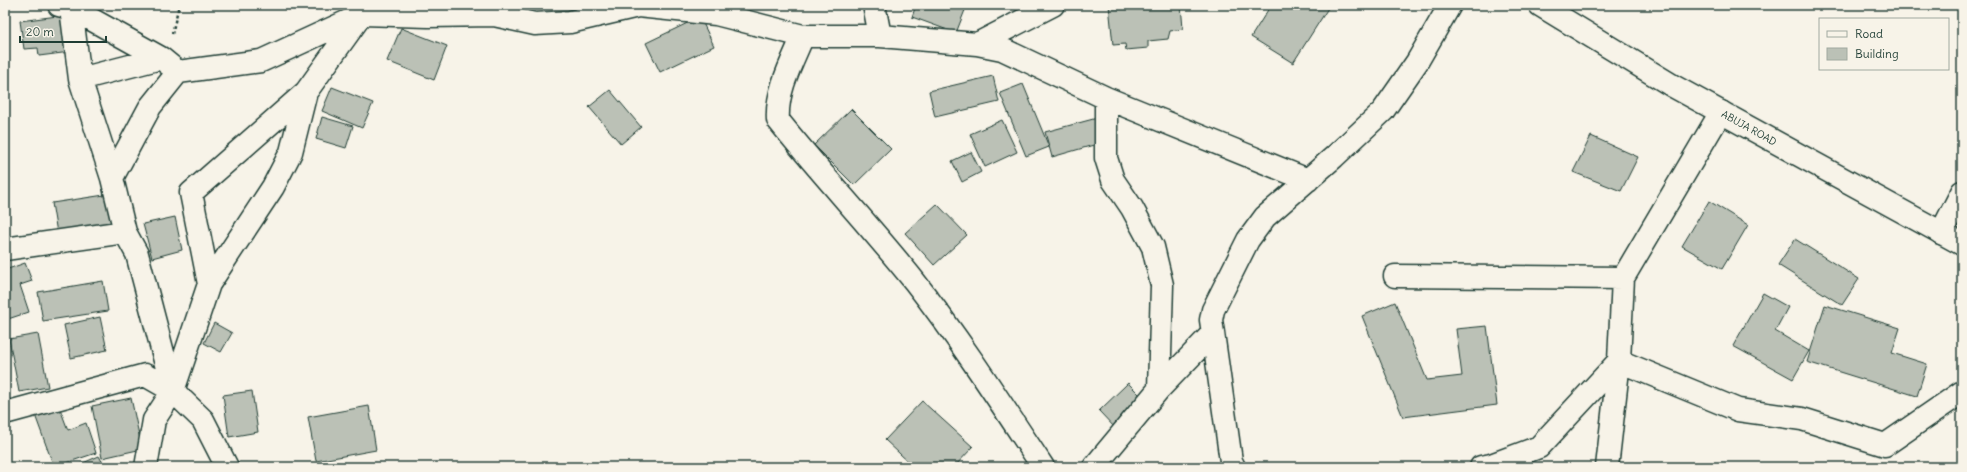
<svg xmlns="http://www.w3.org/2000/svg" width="1967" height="472" font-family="Delius,sans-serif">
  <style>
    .building { fill: #bbc1b6; stroke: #1f3d34 }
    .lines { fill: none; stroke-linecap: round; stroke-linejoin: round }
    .street-casing { stroke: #1f3d34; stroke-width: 25 }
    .primary-casing { stroke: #1f3d34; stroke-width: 25 }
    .path { stroke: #1f3d34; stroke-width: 2.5; stroke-dasharray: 3 3; stroke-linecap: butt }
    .street { stroke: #f7f3e8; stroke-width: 22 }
    .primary { stroke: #f7f3e8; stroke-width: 22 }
    .labels { text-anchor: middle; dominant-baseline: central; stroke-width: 3; stroke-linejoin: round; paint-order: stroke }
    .street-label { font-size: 10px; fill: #1f3d34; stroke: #f7f3e8 }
  </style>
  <rect width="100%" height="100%" fill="#f7f3e8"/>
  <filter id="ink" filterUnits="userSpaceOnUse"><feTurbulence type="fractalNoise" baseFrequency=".025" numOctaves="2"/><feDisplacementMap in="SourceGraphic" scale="8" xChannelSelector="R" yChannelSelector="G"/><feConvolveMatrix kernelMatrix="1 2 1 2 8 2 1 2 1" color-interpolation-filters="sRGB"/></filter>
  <g filter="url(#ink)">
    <path class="building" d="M916 5H967L956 33 912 17Z
      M1109 5H1181L1183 29 1170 31 1168 39 1148 41V48L1126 50 1125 44 1113 45Z
      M1271 5H1330L1293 63 1251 37Z
      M65 15 70 52 39 56 38 48 24 49 20 21Z
      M700 17 714 46 660 72 646 43Z
      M401 28 447 46 434 80 387 61Z
      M993 76 999 102 935 117 929 91Z
      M1023 84 1049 147 1026 156 1000 93Z
      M332 87 373 103 362 128 322 111Z
      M610 90 641 127 621 144 589 107Z
      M851 109 891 149 854 185 814 145Z
      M322 117 353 126 346 148 316 139Z
      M1097 118 1104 142 1052 157 1045 132Z
      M1002 120 1017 152 985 167 970 134Z
      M1591 136 1638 157 1621 191 1573 172Z
      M971 152 981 172 962 182 952 161Z
      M111 194 115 224 57 233 52 203Z
      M1709 201 1748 225 1722 269 1682 246Z
      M937 204 967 235 934 265 905 233Z
      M175 217 182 250 152 258 143 224Z
      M1795 239 1859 279 1842 305 1778 265Z
      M25 263 32 281 20 285 29 312 8 319 5 309V270Z
      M103 281 108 311 43 321 38 292Z
      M1763 293 1788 307 1775 331 1809 351 1793 379 1733 346Z
      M1395 302 1427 380 1462 376 1456 329 1487 326 1497 405 1403 417 1362 316Z
      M1825 305 1900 328 1892 353 1927 364 1917 396 1807 362Z
      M100 317 107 350 71 358 64 325Z
      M214 323 232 333 221 352 204 343Z
      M38 334 48 387 19 392 9 339Z
      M1128 383 1146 401 1116 429 1099 411Z
      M252 391 258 432 229 437 223 395Z
      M131 398 142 449 102 458 92 406Z
      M922 401 973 447 954 467H914L885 440Z
      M59 406 68 430 86 423 96 453 54 467 35 415Z
      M369 406 376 450 316 461 308 417Z
      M99 456 105 467H74Z"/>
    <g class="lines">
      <g class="street-casing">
        <path id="street" d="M59 5 71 8 80 79 112 178 125 232 137 254 173 391
          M704 5 716 14 803 36H880L977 44 1002 49 1106 98 1308 180
          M874 5 880 36
          M71 8 161 58
          M803 36C792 62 776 91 778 120 822 175 871 227 915 282 961 341 1002 405 1043 467
          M977 44 1053 5
          M80 79 161 58 178 72 261 61 361 15
          M1106 98V158L1113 180 1132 208 1153 247 1162 285 1159 389
          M112 178 150 107 178 72
          M1941 233 1962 192
          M5 249 125 232
          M1395 276 1623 278
          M209 284 191 193 306 92
          M5 413 145 375 173 391 203 420 227 467
          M146 467 154 420 173 391 209 284 273 187 291 152 306 92 362 14 428 16 494 15 535 24 570 22 638 6 716 14
          M1094 467 1159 389 1213 333
          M1234 467 1231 461 1213 333 1211 320 1213 310 1248 240 1265 217 1334 157 1383 111 1417 62 1450 5
          M1481 467 1491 465 1539 447 1619 361 1738 410 1802 419 1885 445 1962 392
          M1607 467 1619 361 1623 278 1721 112"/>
      </g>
      <g class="primary-casing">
        <path id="primary" d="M1540 5 1673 86 1962 244"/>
      </g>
      <path class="path" d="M172 34 179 5"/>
      <use href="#street" class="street"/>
      <use href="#primary" class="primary"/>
    </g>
  </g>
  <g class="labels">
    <g class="street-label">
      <text transform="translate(1749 128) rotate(29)">ABUJA ROAD</text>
    </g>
  </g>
  <rect width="1967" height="472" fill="none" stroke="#f7f3e8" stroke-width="20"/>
  <rect x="10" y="10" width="1947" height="452" fill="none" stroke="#1f3d34" stroke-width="1.5" filter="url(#ink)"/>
  <rect x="1819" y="18" width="130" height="52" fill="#f7f3e8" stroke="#a1aaa0"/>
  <rect x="1827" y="31" width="20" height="6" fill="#f7f3e8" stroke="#a1aaa0"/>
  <text x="1855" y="38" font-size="12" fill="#1f3d34">Road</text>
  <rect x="1827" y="48" width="20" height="12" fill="#bbc1b6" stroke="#a1aaa0"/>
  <text x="1855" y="58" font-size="12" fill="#1f3d34">Building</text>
  <path d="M20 36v6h86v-6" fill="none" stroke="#1f3d34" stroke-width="2"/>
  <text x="26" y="36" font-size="12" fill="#1f3d34" stroke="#f7f3e8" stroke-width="3" paint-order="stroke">20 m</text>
</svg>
